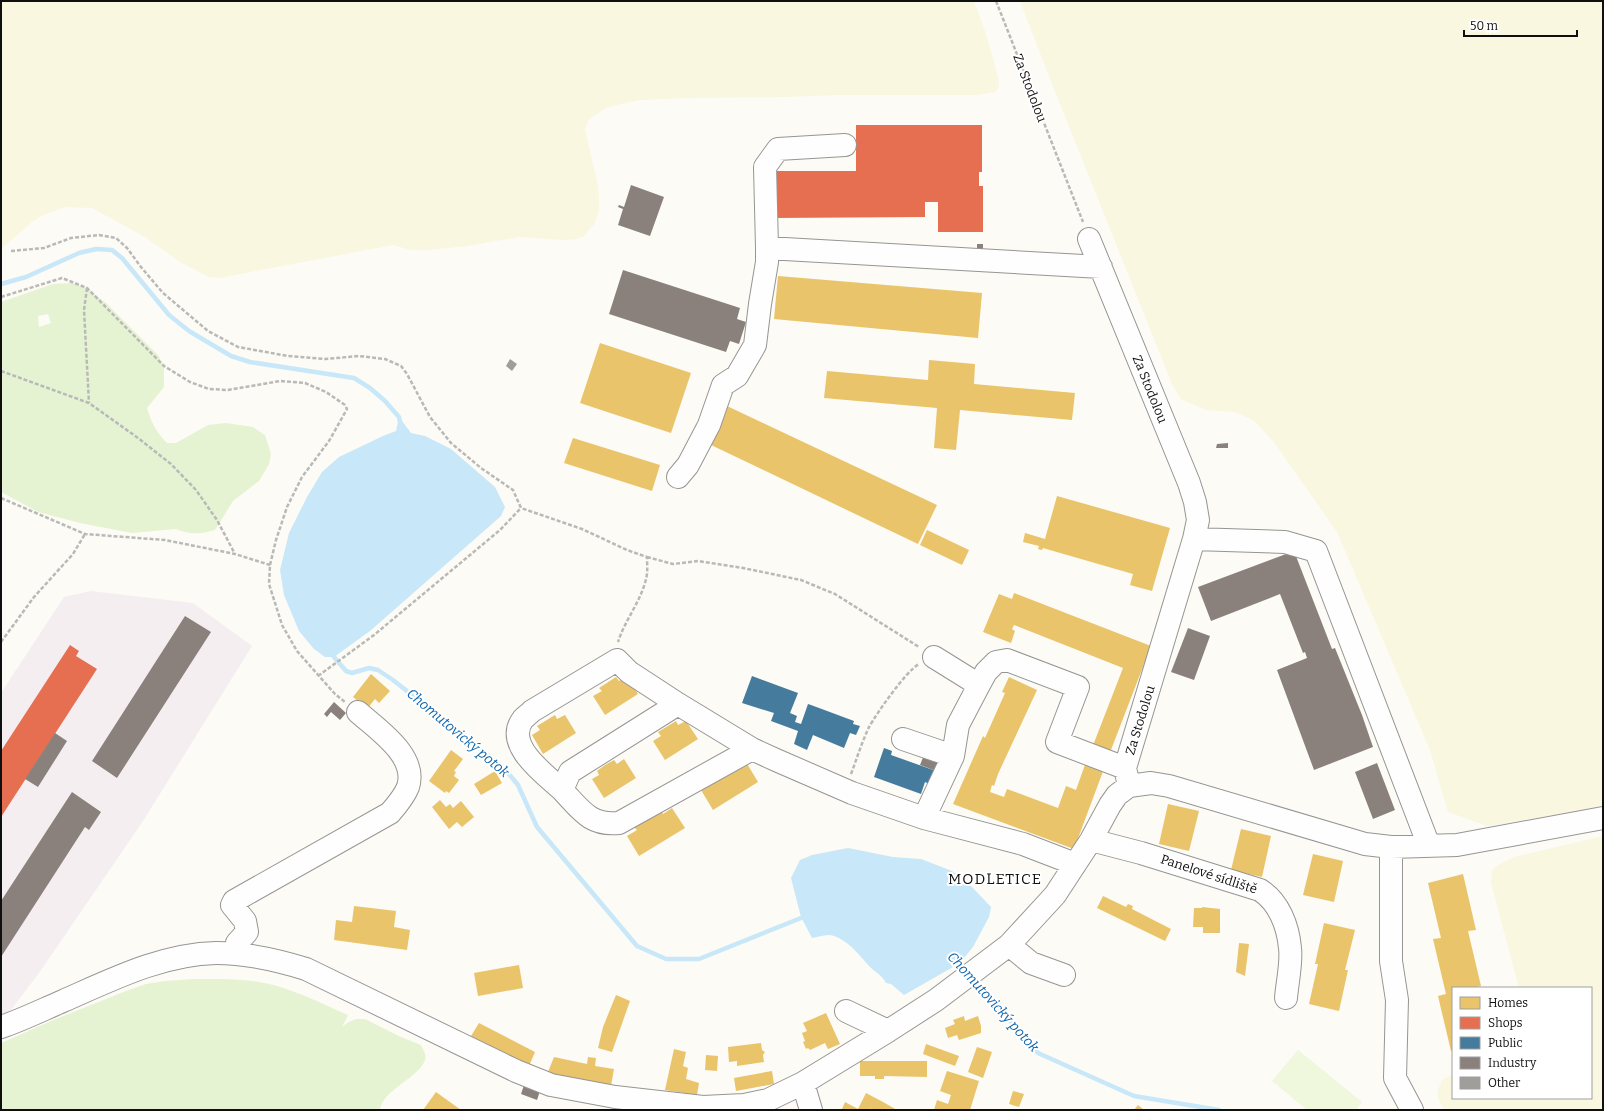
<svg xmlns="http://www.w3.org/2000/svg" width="1604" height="1111" font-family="Bitter,serif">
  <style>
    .industrial { fill: #f4eef1 }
    .farmland { fill: #f9f7e0 }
    .green { fill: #e5f3d3; fill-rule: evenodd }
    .pitch { fill: #eff7dd }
    .water { fill: #c8e7f8 }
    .homes { fill: #e9c46a }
    .shops { fill: #e76f51 }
    .public { fill: #457b9d }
    .industry { fill: #8a817c }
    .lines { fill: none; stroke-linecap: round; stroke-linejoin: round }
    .stream { stroke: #c8e7f8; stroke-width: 4.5 }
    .building { fill: #a09e9a }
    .minor-casing { stroke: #969593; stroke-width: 24 }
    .path { stroke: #b9b9b8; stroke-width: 2.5; stroke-dasharray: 4 2; stroke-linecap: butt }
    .minor { stroke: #fffefe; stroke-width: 22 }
    .labels { text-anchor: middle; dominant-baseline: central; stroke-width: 4; stroke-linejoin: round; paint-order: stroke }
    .street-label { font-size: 13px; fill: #0f0f0f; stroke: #fff }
    .water-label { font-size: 14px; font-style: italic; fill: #0f65ab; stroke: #fff }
    .quarter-label { font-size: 15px; letter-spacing: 1px; fill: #0f0f0f; stroke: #fff }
  </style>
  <rect width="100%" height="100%" fill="#fcfbf5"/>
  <path class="industrial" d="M91 591 193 603 252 646 143 821 39 973 7 1015 1 1016V693L64 597Z"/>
  <path class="farmland" d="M1 1H974L986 34 998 77 999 87 995 92 976 95H838L785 97 684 98 641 100 620 104 606 108 595 115 588 121 585 129 598 186 599 201V212L594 224 584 236 577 239 565 240 519 237 467 246 429 250H411L393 245 219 278 209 277 180 262 145 237 92 208 65 207 43 215 32 222 1 249Z
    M1020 1H1603V805L1569 813 1487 826 1448 812 1430 750 1337 532 1274 442 1254 421 1235 412 1206 410 1181 399 1172 384 1048 74Z
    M1603 836V1110H1444L1438 1098V1090L1442 1080 1453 1074V1098H1591V988H1519L1491 883 1492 870 1503 862 1514 857Z"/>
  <path class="green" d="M71 283 87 288 107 304 158 355 164 366V387L147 408C151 422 156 432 167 443H176L208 425 226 423 253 427 265 435 271 454 269 464 259 481 233 501 215 530C201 534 190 535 176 529L132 533 80 523 38 512 1 492V302L53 284ZM48 314 51 323 39 327 38 316Z
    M193 979C216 979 241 978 264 983 291 988 323 1004 348 1015L342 1027 347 1023 356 1019H365L401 1037 421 1045C423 1050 427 1055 425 1060 419 1078 382 1090 380 1110H1V1043L51 1021 126 991 146 984 165 981Z"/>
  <path class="pitch" d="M1298 1050 1362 1102 1356 1110H1307L1272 1081Z"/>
  <path class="water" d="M399 417 411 433 425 436 451 449 495 487 505 507 501 516 370 631 334 657H325L314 649 299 631 284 595 280 570 289 533 307 497 322 472 339 457 383 436 396 431Z
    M848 848 893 857 921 859 952 871 970 885 991 907 989 917 973 947 960 963 904 995 891 984 886 983C882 975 876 973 870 967 860 956 849 941 834 936 827 933 819 937 812 938L801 917 791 878 800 860 812 855Z"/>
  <path class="homes" d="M778 276 982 293 978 338 774 319Z
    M600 343 691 373 671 433 580 403Z
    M929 360 975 364 974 384 1075 393 1072 420 960 410 956 450 934 448 937 408 824 398 827 371 928 380Z
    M727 406 937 505 918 544 709 444Z
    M573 438 660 465 652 491 564 463Z
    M1057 496 1170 528 1152 591 1130 585 1133 574 1043 548 1042 550 1038 549 1039 546 1023 542 1025 533 1045 539Z
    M927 530 969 550 962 565 920 545Z
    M1014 593 1151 646 1109 755 1092 748 1123 668 1014 625 1012 629 1015 631 1011 643 983 632 999 594 1012 599Z
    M371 674 390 691 379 703 375 699 367 709 353 697Z
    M627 676 638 694 605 715 593 696 602 691 599 688 616 677 619 681Z
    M1009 677 1037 690 998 774 994 786 992 785 990 792 1004 797 1007 789 1058 808 1066 786 1076 790 1087 759 1105 766 1074 849 953 804 983 736 985 738 1005 693 1002 692Z
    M555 715 557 719 565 715 576 733 543 754 532 735 540 730 537 726Z
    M676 721 678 725 686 721 698 739 665 760 653 741 661 736 658 732Z
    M451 750 463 759 454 771 456 772 454 776 459 780 449 793 446 791 445 793 429 781Z
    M624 759 636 778 604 798 592 779 599 775 597 771 605 765 614 760 617 764Z
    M746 762 758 782 713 810 701 790Z
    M495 771 502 783 481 795 474 784Z
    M440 800 446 807 450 804 453 808 461 801 474 817 462 827 457 822 449 829 432 807Z
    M1168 804 1199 811 1189 851 1159 844Z
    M672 808 685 828 639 856 627 836 637 830 634 827 661 810 663 814Z
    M1241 829 1271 836 1262 877 1231 870Z
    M1313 854 1343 861 1334 902 1303 895Z
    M1463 874 1476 930 1468 931 1481 986 1473 988H1453V1051H1451L1438 996 1446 994 1433 939 1441 938 1428 883Z
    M1103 896 1126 907 1128 904 1133 906 1132 909 1171 929 1165 941 1097 908Z
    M354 906 396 911 394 927 410 930 407 950 334 940 336 920 352 922Z
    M1202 907 1220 909V933H1203V927H1193L1194 908H1202Z
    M1324 923 1355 930 1345 970H1348L1339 1011 1309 1004 1318 964H1315Z
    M1239 943 1249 944 1245 976 1236 972Z
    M519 965 523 988 478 996 474 973Z
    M616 995 630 1001 612 1052 598 1048 603 1027Z
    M826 1013 840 1044 828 1049 825 1043 810 1050 808 1048 806 1049 803 1042 805 1041 802 1033 807 1031 803 1023Z
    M964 1016 965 1021 978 1016 981 1026V1033L959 1040 957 1035 948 1038 945 1028 955 1024 953 1020Z
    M479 1023 535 1052 529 1066 471 1036Z
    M761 1043 762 1050 765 1052 763 1055 764 1062 737 1066V1061L729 1062 728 1047Z
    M926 1044 959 1056 955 1066 923 1054Z
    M977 1047 992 1052 983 1078 968 1072Z
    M674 1049 686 1052 683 1066 688 1068 686 1079 699 1083 697 1095 665 1090Z
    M706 1055 718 1056 717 1071 705 1070Z
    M554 1057 587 1064 588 1057 596 1058 595 1066 614 1069 611 1086 563 1077 548 1072Z
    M860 1061H927V1077L884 1076V1079H875V1076H860Z
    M772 1071 774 1084 736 1091 734 1078Z
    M947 1071 979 1081 970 1110H934L937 1100 948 1104 951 1095 940 1091Z
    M1013 1091 1024 1094 1019 1107 1009 1104Z
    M436 1092 461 1110H423Z
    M866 1093 883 1102 897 1110H874L870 1108 873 1110H844L842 1109 845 1102 858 1109Z
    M1138 1105 1144 1110H1134Z"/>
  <path class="shops" d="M856 125H982V172H979V186H983V232H938V202H925V217L774 218V171H856Z
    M70 645 79 651 76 656 97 669 1 817V751Z"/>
  <path class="public" d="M752 676 798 693 790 713 797 716 795 722 801 724 808 704 811 705 854 721 853 724 860 726 856 735 850 733 844 748 813 735 807 750 794 744 798 731 771 721 774 713 742 703Z
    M884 748 892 751 891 755 936 771 931 785 925 782 921 794 874 777Z"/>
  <path class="industry" d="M631 185 664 197 650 236 618 225 623 209 618 207 619 205 624 207Z
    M977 244H983V255H977Z
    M623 270 740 308 737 319 746 322 739 344 730 341 726 352 609 314Z
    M1228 443V448H1216L1217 444Z
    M1294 551 1332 649 1335 648 1362 715 1373 747 1314 770 1277 670 1307 658 1305 652 1303 653 1280 594 1211 621 1198 587Z
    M185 616 211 632 117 778 92 761Z
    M1188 628 1210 636 1194 680 1171 672Z
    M334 702 346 713 340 720 331 712 327 717 324 714Z
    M55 733 67 741 38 787 25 779Z
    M926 750 942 756 936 771 920 765Z
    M1377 763 1395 810 1373 819 1355 772Z
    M72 792 101 812 89 830 85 827 1 957V901Z
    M524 1085 540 1091 537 1100 521 1094Z"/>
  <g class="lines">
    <path class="stream" d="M1 284 26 277 79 253 96 249 112 250 122 258 169 315 189 331 231 356 250 362 354 378 370 388 385 401 399 417 400 422
      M334 652V657L346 671 352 673 369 668 378 670 393 680 504 768 518 785 537 827 637 946 666 959H699L806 916
      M973 978 1038 1053 1134 1096 1219 1110"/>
  </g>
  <path class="building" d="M510 359 517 364 512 371 506 366Z"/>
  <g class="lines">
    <g class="minor-casing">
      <path id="minor" d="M1089 239 1189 483 1195 502 1198 520 1194 539 1125 768 1129 786
        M767 248 765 167 778 149 845 145
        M678 477 688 465 709 425 723 385 737 376 755 345 760 304 767 262V248L1101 267
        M1194 539 1285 542 1316 551 1429 846
        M934 657 979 685
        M678 704 570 772 562 790C581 810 590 826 619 823L752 749
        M903 739 953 756
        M562 790C546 775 503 745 523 719 526 716 529 714 532 711L617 660 629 672 678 704 752 749 776 760 852 793 924 818 1023 844 1075 864
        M924 818 953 756 958 725 979 685 986 672 996 662 1007 660 1078 687 1057 742 1125 768
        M1091 840 1141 853 1260 890C1279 902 1288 926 1290 948 1292 962 1287 984 1286 998
        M1391 847V961L1397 1000 1395 1078 1412 1110
        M1009 945 1031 963 1064 975
        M235 954 237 943 247 932 245 921 232 905 234 901 390 813C397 805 404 797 408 787 418 756 378 730 358 712
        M846 1011 888 1031
        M1 1027C22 1020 42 1010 63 1001 111 980 162 954 216 953 246 953 277 960 306 969L516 1071 551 1085 615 1097 703 1107 744 1105 768 1100 803 1083 888 1031 936 1000 1009 945 1055 895 1091 840 1110 805 1117 795 1129 786 1151 783 1169 786 1365 844 1391 847 1457 845 1603 818
        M803 1083 811 1110"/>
    </g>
    <path class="path" d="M996 1 1083 222
      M11 251 44 248 71 238 99 235 116 238 127 248 141 267 163 293 208 331 238 347 288 356 325 359 359 356 385 359 401 366 407 374 430 417 451 443 481 468 513 490 521 508 582 529 627 550 647 557C647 564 648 572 646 579 641 601 625 620 618 642
      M87 288 84 310 89 403
      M1 297 62 278 87 288 164 366 190 382 209 389 228 390 280 381 305 383 326 392 345 405 347 409 329 441 302 477 287 507 276 540 270 565 269 584 282 625 297 651 335 694 345 702
      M1 371 89 403 138 438 171 464 196 490 217 520 235 554
      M1 498 85 534 165 540 235 554 270 565
      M647 557 673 564 698 561 743 568 801 580 835 594 919 647
      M1 642 34 597 73 554 85 534
      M318 676 374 635 500 530 521 508
      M851 774C857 758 862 742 869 727 877 713 906 671 919 664"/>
    <use href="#minor" class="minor"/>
  </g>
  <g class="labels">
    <g class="street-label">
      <text transform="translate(1030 88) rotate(69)">Za Stodolou</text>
      <text transform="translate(1150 389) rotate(68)">Za Stodolou</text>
      <text transform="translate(1140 720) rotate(-73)">Za Stodolou</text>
      <text transform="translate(1209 874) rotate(18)">Panelové sídliště</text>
    </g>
    <g class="water-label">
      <text transform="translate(458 733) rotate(40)">Chomutovický potok</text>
      <text transform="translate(993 1002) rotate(48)">Chomutovický potok</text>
    </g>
    <g class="quarter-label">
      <text x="995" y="879">MODLETICE</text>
    </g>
  </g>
  <rect width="1604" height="1111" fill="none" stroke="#0f0f0f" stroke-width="4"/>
  <rect x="1452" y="987" width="140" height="112" fill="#ffffff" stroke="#9f9f9f"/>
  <rect x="1460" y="997" width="20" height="12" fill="#e9c46a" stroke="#9f9f9f"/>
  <text x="1488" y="1007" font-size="12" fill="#0f0f0f">Homes</text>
  <rect x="1460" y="1017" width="20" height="12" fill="#e76f51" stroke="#9f9f9f"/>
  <text x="1488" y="1027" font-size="12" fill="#0f0f0f">Shops</text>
  <rect x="1460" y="1037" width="20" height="12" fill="#457b9d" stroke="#9f9f9f"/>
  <text x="1488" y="1047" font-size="12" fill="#0f0f0f">Public</text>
  <rect x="1460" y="1057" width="20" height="12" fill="#8a817c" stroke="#9f9f9f"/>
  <text x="1488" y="1067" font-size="12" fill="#0f0f0f">Industry</text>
  <rect x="1460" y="1077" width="20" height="12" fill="#a09e9a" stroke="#9f9f9f"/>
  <text x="1488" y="1087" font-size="12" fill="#0f0f0f">Other</text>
  <path d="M1464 30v6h113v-6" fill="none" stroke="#0f0f0f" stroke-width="2"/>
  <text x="1470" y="30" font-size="12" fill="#0f0f0f" stroke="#ffffff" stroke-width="3" paint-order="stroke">50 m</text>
</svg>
